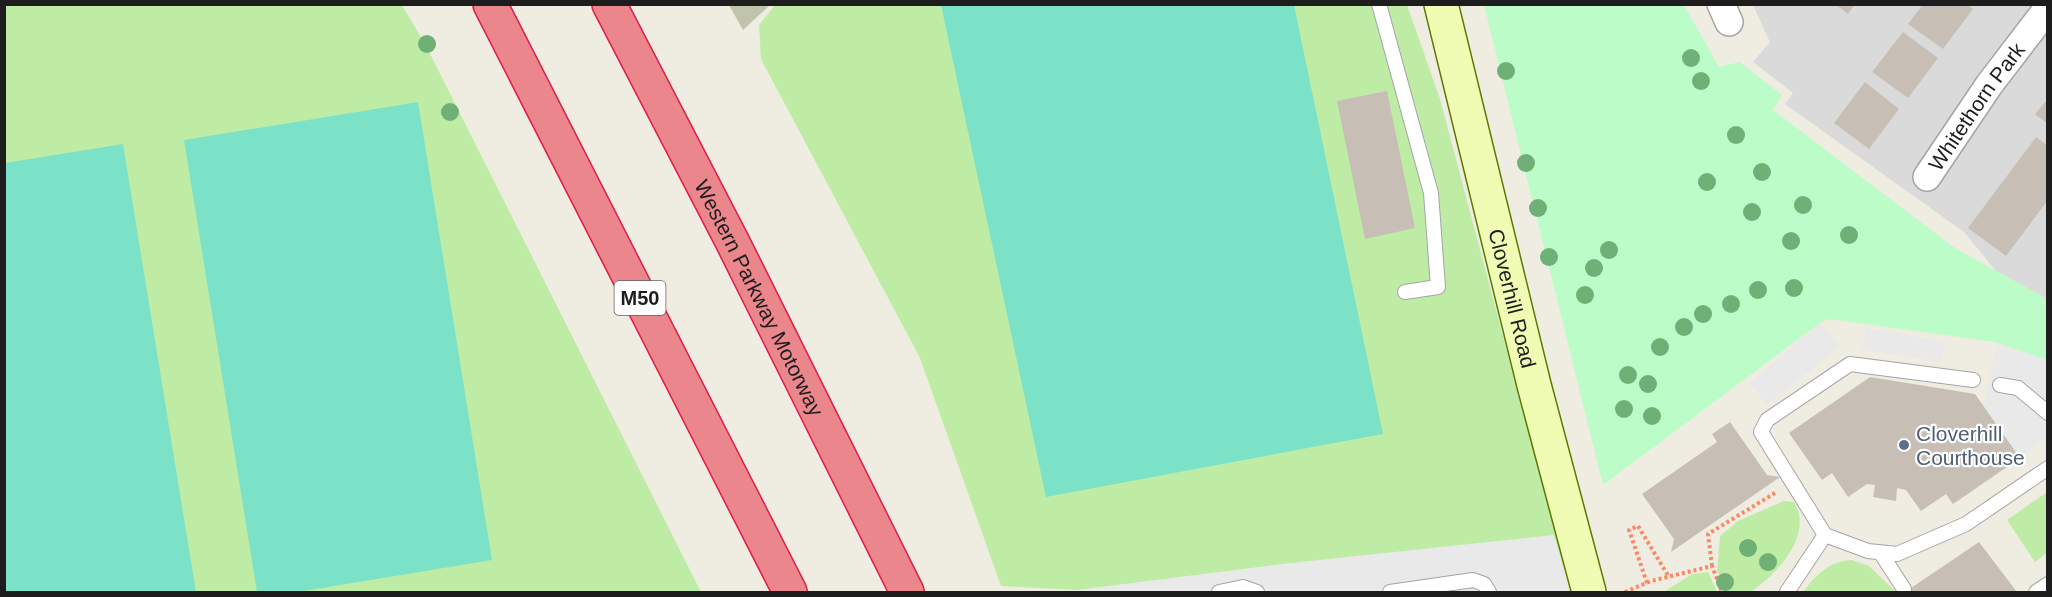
<svg xmlns="http://www.w3.org/2000/svg" width="2052" height="597" font-family="Helvetica,sans-serif">
  <style>
    .residential { fill: #dbdada }
    .construction { fill: #c1c4ad }
    .grass { fill: #bfeca5 }
    .park { fill: #bcfcc9 }
    .pitch { fill: #7ce2c7 }
    .parking { fill: #e9e9e9 }
    .building { fill: #c7bfb5 }
    .lines { fill: none; stroke-linecap: round; stroke-linejoin: round }
    .lane-casing { stroke: #a4a4a4; stroke-width: 16 }
    .street-casing { stroke: #a4a4a4; stroke-width: 30 }
    .secondary-casing { stroke: #5c7800; stroke-width: 36 }
    .highway-casing { stroke: #e01c47; stroke-width: 36 }
    .path { stroke: #ff8663; stroke-width: 4; stroke-dasharray: 3 3; stroke-linecap: butt }
    .lane { stroke: #fff; stroke-width: 14 }
    .street { stroke: #fff; stroke-width: 27 }
    .secondary { stroke: #f0fcb3; stroke-width: 33 }
    .highway { stroke: #ea868c; stroke-width: 33 }
    .tree { fill: #6fb077 }
    .service-dot { fill: #5c6f8a; stroke: #fff; stroke-width: 2 }
    .labels { text-anchor: middle; dominant-baseline: central; stroke-width: 4.5; stroke-linejoin: round; paint-order: stroke }
    .shield { fill: #fff; stroke: #616161; stroke-width: 1.5 }
    .shield-label { font-size: 20px; font-weight: bold; fill: #1d1d1d }
    .street-label { font-size: 21px; fill: #1d1d1d; stroke: #fff }
    .service-label { font-size: 21px; fill: #4e5e75; stroke: #fff; text-anchor: start }
  </style>
  <rect width="100%" height="100%" fill="#efece2"/>
  <path class="residential" d="M1753 5H2047V299L1996 271 1964 232 1785 104 1793 93 1753 62 1770 42Z"/>
  <path class="construction" d="M729 5H770L743 30Z"/>
  <path class="grass" d="M776 4 1407 5 1440 99 1571 592 1291 563 1078 590 1001 586 920 358 761 59 759 25Z
    M4 5H402L426 46 701 592H5Z
    M2047 492V553L2035 562 2007 520Z
    M1784 501 1794 502C1814 535 1777 574 1751 592H1727L1717 571 1720 536 1738 521Z
    M1852 560 1869 566 1896 592H1803C1816 575 1829 561 1852 560Z
    M1708 572 1717 592H1664L1692 574Z"/>
  <path class="park" d="M1484 5H1684L1719 67 1740 62 1782 95 1773 110 1955 248 2047 299V360L1995 342 1829 319 1820 323 1603 485Z"/>
  <path class="pitch" d="M941 5H1294L1383 434 1046 497Z
    M418 102 492 560 298 592H257L184 140Z
    M123 144 196 592H5V163Z"/>
  <path class="parking" d="M1820 323 1840 347 1767 404 1750 383Z
    M1866 328 1946 342 1941 362 1861 349Z
    M1998 343 2047 360V438L2020 458 1983 405Z
    M1554 535 1571 592H1080L1078 590 1291 563Z"/>
  <path class="building" d="M1835 4H1855L1848 14Z
    M1923 4H1967L1973 9 1943 49 1908 24Z
    M1903 32 1938 58 1908 98 1872 72Z
    M1865 82 1899 109 1869 149 1834 123Z
    M1387 91 1415 228 1365 239 1337 101Z
    M2048 99V124L2035 114Z
    M2036 137 2048 146V200L2006 256 1968 228Z
    M1870 377 1975 394 2020 458 1953 504 1946 494 1921 511 1906 490 1897 488 1896 501 1873 497 1875 485 1867 484 1848 497 1832 473 1822 480 1789 433Z
    M1730 422 1767 475 1780 477 1671 552 1674 539 1642 494 1717 442 1712 434Z
    M1979 542 2017 592H1905Z"/>
  <g class="lines">
    <g class="lane-casing">
      <path id="lane" d="M1379 4 1431 193 1438 287 1405 292
        M1973 380 1850 364 1767 420 1761 432 1825 535 1868 551 1897 554 1966 524 2048 468
        M2000 385 2018 388 2048 413
        M1880 552 1904 589
        M1219 592 1243 587 1257 592
        M1390 592 1473 580 1484 584 1489 592
        M1787 592 1825 535
        M2036 592 2048 584"/>
    </g>
    <g class="street-casing">
      <g id="street">
        <path d="M1721 4 1729 22"/>
        <path id="s1" d="M1927 177 1989 85 2048 8"/>
      </g>
    </g>
    <g class="secondary-casing">
      <g id="secondary">
        <path id="s2" d="M1441 4 1534 385 1589 592"/>
      </g>
    </g>
    <g class="highway-casing">
      <g id="highway">
        <path d="M490 4 790 592"/>
        <path id="s3" d="M609 4 732 241 907 592"/>
      </g>
    </g>
    <path class="path" d="M1712 566 1708 534 1775 493
      M1647 583 1629 530 1638 526 1669 577
      M1625 592 1651 581 1712 566 1722 592"/>
    <use href="#lane" class="lane"/>
    <use href="#street" class="street"/>
    <use href="#secondary" class="secondary"/>
    <use href="#highway" class="highway"/>
  </g>
  <g class="tree">
    <circle cx="427" cy="44" r="9"/>
    <circle cx="1691" cy="58" r="9"/>
    <circle cx="1506" cy="71" r="9"/>
    <circle cx="1701" cy="81" r="9"/>
    <circle cx="450" cy="112" r="9"/>
    <circle cx="1736" cy="135" r="9"/>
    <circle cx="1526" cy="163" r="9"/>
    <circle cx="1762" cy="172" r="9"/>
    <circle cx="1707" cy="182" r="9"/>
    <circle cx="1803" cy="205" r="9"/>
    <circle cx="1538" cy="208" r="9"/>
    <circle cx="1752" cy="212" r="9"/>
    <circle cx="1849" cy="235" r="9"/>
    <circle cx="1791" cy="241" r="9"/>
    <circle cx="1609" cy="250" r="9"/>
    <circle cx="1549" cy="257" r="9"/>
    <circle cx="1594" cy="268" r="9"/>
    <circle cx="1794" cy="288" r="9"/>
    <circle cx="1758" cy="290" r="9"/>
    <circle cx="1585" cy="295" r="9"/>
    <circle cx="1731" cy="304" r="9"/>
    <circle cx="1703" cy="314" r="9"/>
    <circle cx="1684" cy="327" r="9"/>
    <circle cx="1660" cy="347" r="9"/>
    <circle cx="1628" cy="375" r="9"/>
    <circle cx="1648" cy="384" r="9"/>
    <circle cx="1624" cy="409" r="9"/>
    <circle cx="1652" cy="416" r="9"/>
    <circle cx="1748" cy="548" r="9"/>
    <circle cx="1768" cy="562" r="9"/>
    <circle cx="1725" cy="582" r="9"/>
  </g>
  <circle class="service-dot" cx="1904" cy="445" r="6"/>
  <g class="labels">
    <rect class="shield" x="614.5" y="281" width="51" height="34" rx="4.5"/>
    <g class="shield-label">
      <text x="640" y="298">M50</text>
    </g>
    <g class="street-label">
      <text stroke="none"><textPath href="#s1" startOffset="86">Whitethorn Park</textPath></text>
      <text stroke="none"><textPath href="#s3" startOffset="330">Western Parkway Motorway</textPath></text>
      <text stroke="none"><textPath href="#s2" startOffset="303">Cloverhill Road</textPath></text>
    </g>
    <g class="service-label">
      <text x="1916" y="433">Cloverhill<tspan x="1916" dy="24">Courthouse</tspan></text>
    </g>
  </g>
  <rect width="2052" height="597" fill="none" stroke="#1d1d1d" stroke-width="12"/>
</svg>
